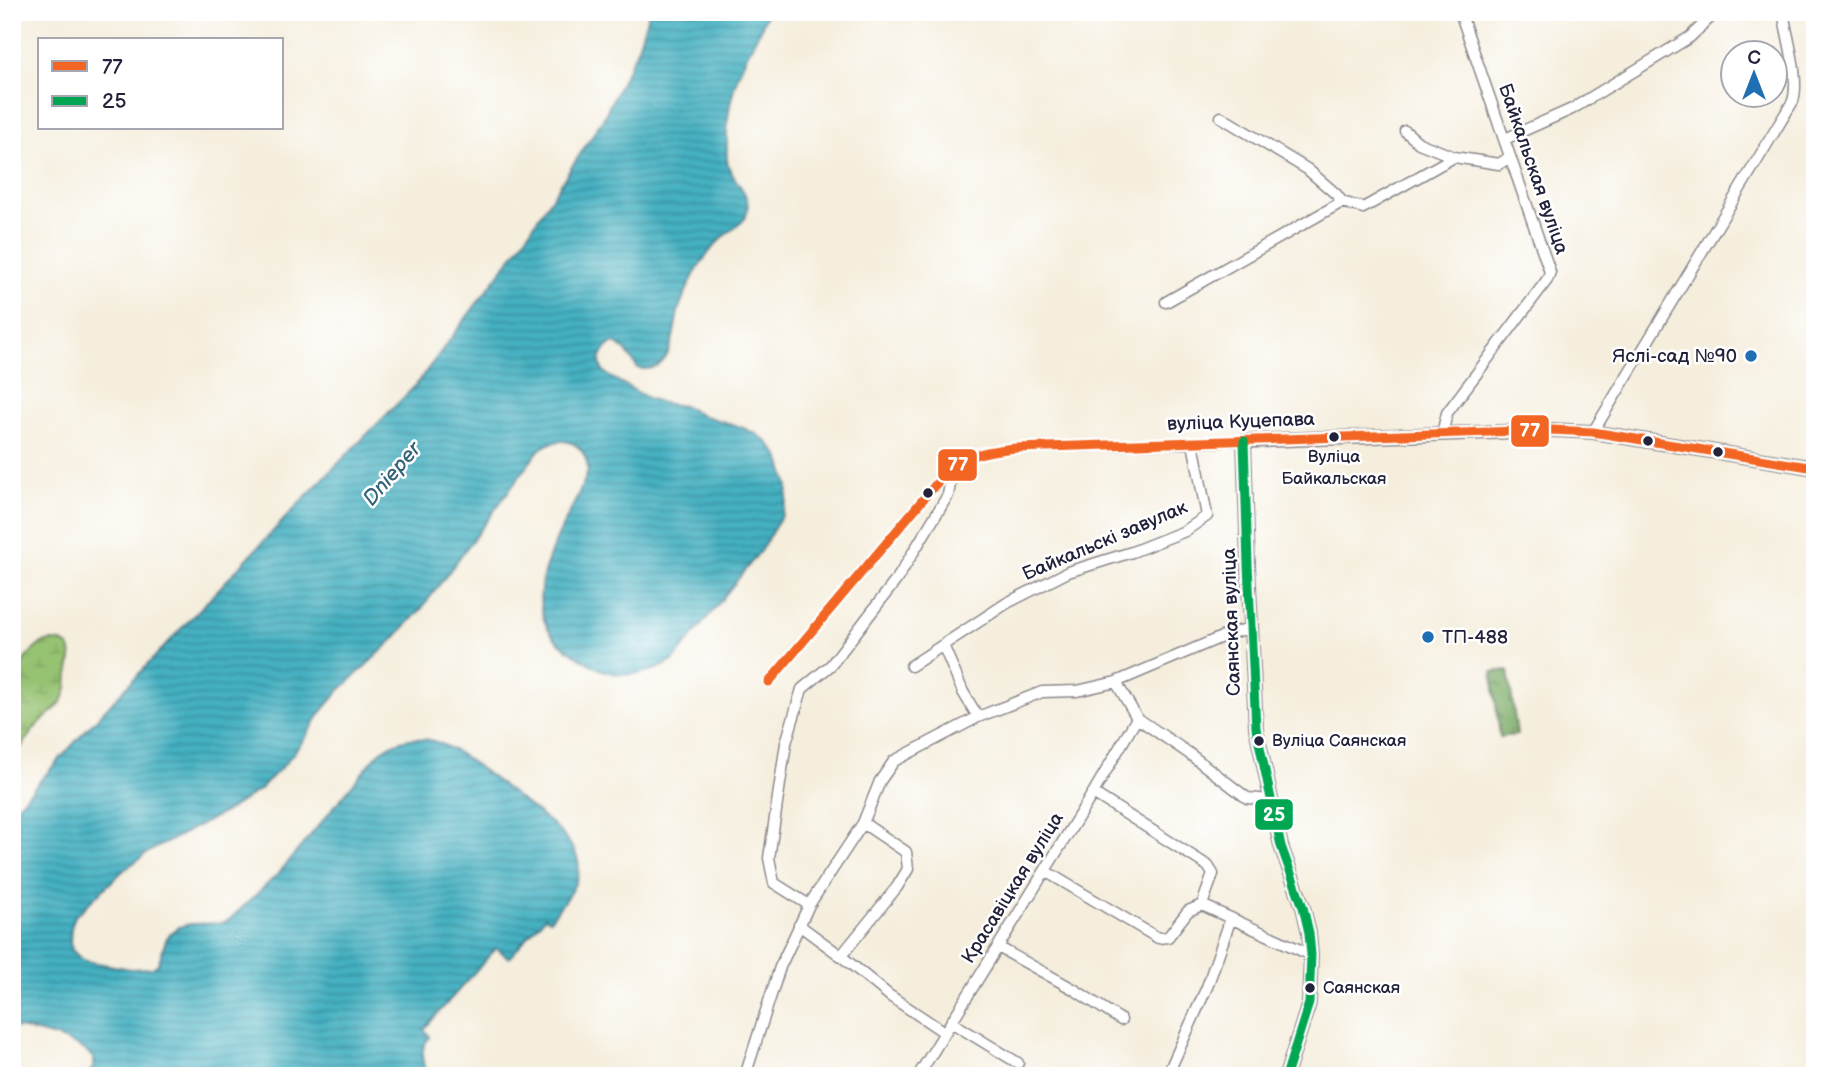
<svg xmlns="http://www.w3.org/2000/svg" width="1827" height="1088" font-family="'Balsamiq Sans',sans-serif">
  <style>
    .forest { fill: url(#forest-crowns); stroke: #4d6650; stroke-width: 2 }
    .wetland { fill: url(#wetland-marsh); stroke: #5c7256; stroke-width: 2 }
    .water { fill: url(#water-rules); stroke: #33697e; stroke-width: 2 }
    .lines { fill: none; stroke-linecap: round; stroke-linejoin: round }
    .stream { stroke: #44b0c1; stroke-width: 2.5 }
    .minor-casing { stroke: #8c888c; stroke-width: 13 }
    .major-casing { stroke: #8c888c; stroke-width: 16 }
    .minor { stroke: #fff; stroke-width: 10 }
    .major { stroke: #ebc669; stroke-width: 12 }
    .bus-1-casing { stroke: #fff; stroke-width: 14 }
    .bus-2-casing { stroke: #fff; stroke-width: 14 }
    .bus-1 { stroke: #f26522; stroke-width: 9 }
    .bus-2 { stroke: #00a651; stroke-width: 9 }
    .poi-dot { fill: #1f6fb2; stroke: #fff; stroke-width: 2.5 }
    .bus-dot { fill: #22223b; stroke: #fff; stroke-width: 2.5 }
    .labels { text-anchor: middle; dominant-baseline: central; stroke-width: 5; stroke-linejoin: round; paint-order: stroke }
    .bus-label { font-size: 17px; fill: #22223b; stroke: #fff; text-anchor: start }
    .street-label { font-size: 19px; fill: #22223b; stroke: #fff }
    .poi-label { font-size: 19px; fill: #22223b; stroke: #fff; text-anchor: end }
    .water-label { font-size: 21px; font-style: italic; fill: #316277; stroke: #fff }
    .line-badge { stroke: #fff; stroke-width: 2.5 }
    .badge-label { font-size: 19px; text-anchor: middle; font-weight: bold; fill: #fff }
  </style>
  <defs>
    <pattern id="forest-crowns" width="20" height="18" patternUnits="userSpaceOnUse" patternTransform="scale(1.75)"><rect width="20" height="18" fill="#78a964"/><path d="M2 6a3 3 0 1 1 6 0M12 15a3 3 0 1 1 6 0" fill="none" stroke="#628954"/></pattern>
    <pattern id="wetland-marsh" width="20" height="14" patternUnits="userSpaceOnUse" patternTransform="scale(1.75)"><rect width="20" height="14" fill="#96c372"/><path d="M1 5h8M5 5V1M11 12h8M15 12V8" fill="none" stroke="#81a764"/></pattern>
    <pattern id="water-rules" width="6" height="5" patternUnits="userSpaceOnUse" patternTransform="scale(1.75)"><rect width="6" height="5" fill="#44b0c1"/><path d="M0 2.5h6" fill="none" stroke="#388f9e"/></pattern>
  </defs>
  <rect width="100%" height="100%" fill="#fff"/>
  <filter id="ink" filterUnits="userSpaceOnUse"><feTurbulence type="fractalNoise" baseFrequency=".0143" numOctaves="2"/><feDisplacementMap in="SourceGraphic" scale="14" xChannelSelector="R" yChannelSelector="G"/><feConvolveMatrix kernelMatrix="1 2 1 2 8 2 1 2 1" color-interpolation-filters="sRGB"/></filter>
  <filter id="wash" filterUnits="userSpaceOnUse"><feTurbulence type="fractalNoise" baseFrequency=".00686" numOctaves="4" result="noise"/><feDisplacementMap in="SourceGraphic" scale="28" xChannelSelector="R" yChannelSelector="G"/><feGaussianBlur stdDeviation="1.57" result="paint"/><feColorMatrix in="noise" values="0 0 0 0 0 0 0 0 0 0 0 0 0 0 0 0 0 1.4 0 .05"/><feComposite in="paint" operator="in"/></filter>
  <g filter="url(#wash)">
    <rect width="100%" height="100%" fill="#f5eedd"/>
    <path class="forest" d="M1508 670 1517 735 1500 737 1492 672Z"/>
    <path class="wetland" d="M51 641C78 642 72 656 68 675 67 683 68 690 64 697 58 710 43 718 34 729 29 735 26 741 21 747 18 751 17 751 12 753V680L28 655 42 643Z"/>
    <path class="water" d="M649 12H766C764 27 755 38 749 51 734 80 726 111 727 143 727 150 726 158 728 165 733 182 752 193 747 213 745 222 736 226 729 232 711 246 695 270 686 292 682 300 678 308 677 317 673 339 670 375 638 368L625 350 615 343 610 344 601 356 600 362 602 370 609 376 648 398 662 403 685 406 701 415 741 427 757 434 768 443 779 456 788 485 787 499 782 515 761 550 673 661C650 676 616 680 592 665 579 657 563 648 553 636 515 588 573 518 588 471 586 442 563 433 540 449L422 608 393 640 339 691 320 714 305 738 284 765 259 790 227 811 150 851 124 870 75 916 71 928 70 943 73 951 79 957 86 961 131 969 152 968 158 964 166 940 171 933 179 927 190 924 220 923 229 920 279 873 378 754C421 718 458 752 494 779 513 794 532 809 551 823 595 865 581 879 550 920L545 917 509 958 496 948 424 1029 430 1037C419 1048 421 1062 428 1076H85C124 1049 28 1029 12 1027V812L86 730 308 494 415 386 520 246 603 119 637 50Z"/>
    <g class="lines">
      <path class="stream" d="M12 393 17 384"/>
    </g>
  </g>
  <g filter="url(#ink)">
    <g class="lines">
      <g class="minor-casing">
        <path id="minor" d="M1221 117 1307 169 1336 194 1342 202 1363 208 1454 157
          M1405 131 1419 143 1454 157 1499 164 1510 157
          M1505 139 1572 109 1690 37 1716 12
          M1166 302 1342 202
          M1593 432 1793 101C1800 78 1787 37 1783 12
          M1442 434 1447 413 1547 280 1550 272 1460 12
          M943 645 963 692 978 717
          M911 666 1007 603 1068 572 1132 552 1185 531 1207 516 1193 443
          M769 682 936 484C964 455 976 452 1016 448L1244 441
          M1116 682 1137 718 1187 752 1247 798 1271 800
          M1093 793 1208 866 1213 874 1202 905
          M1045 871 1158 938 1168 937 1188 911 1202 905
          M809 905 774 883 769 858 786 743 802 689 831 665 897 579 948 495 953 468
          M1202 905 1311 955
          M799 925 841 956 890 996 944 1032
          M998 947 1075 990 1121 1020
          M841 956 897 887 908 869 906 852 863 823
          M951 1022 1018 1063
          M745 1076 780 967 809 905 863 823 880 781 894 761 978 717 1042 692 1077 691 1116 682 1231 633 1251 628
          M918 1076 1093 793 1137 718
          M1167 1076 1207 987 1231 918"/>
      </g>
      <g class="major-casing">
        <path id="major" d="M1286 1076 1309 1003 1311 955 1309 933 1303 907 1281 846 1256 728 1248 565 1244 441 1552 430 1593 432 1815 468"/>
      </g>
      <use href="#minor" class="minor"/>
      <use href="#major" class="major"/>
      <g class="bus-1-casing">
        <path id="bus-1" d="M769 682 936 484C964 455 976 452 1016 448L1552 430 1593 432 1815 468"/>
      </g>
      <g class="bus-2-casing">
        <path id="bus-2" d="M1244 441 1248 565 1256 728 1281 846 1303 907 1309 933 1311 955 1309 1003 1286 1076"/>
      </g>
      <use href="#bus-1" class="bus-1"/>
      <use href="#bus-2" class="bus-2"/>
    </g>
  </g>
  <g class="poi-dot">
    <circle cx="1751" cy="356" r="7"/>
    <circle cx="1428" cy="637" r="7"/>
  </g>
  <g class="bus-dot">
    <circle cx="1334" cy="437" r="6"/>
    <circle cx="1648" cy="441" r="6"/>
    <circle cx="1718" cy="452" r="6"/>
    <circle cx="928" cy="493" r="6"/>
    <circle cx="1259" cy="741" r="6"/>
    <circle cx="1310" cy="988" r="6"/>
  </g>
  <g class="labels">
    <g class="bus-label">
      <text x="1334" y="457" text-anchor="middle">Вуліца<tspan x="1334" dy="22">Байкальская</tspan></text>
      <text x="1272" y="741">Вуліца Саянская</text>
      <text x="1323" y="988">Саянская</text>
    </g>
    <g class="street-label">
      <text transform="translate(1533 169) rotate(71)">Байкальская вуліца</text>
      <text transform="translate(1241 422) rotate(-2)">вуліца Куцепава</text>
      <text transform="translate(1105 541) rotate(-23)">Байкальскі завулак</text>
      <text transform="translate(1232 622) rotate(-92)">Саянская вуліца</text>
      <text transform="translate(1013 888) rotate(-58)">Красавіцкая вуліца</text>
    </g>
    <g class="poi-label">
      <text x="1737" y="356">Яслі-сад №90</text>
      <text x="1442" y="637" text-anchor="start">ТП-488</text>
    </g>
    <g class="water-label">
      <text transform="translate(392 474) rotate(-49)">Dnieper</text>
    </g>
  </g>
  <g class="line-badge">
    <rect x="1510" y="414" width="40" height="34" rx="7" fill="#f26522"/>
    <rect x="937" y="448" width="41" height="34" rx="7" fill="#f26522"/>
    <rect x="1254" y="798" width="40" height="33" rx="7" fill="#00a651"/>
  </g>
  <g class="badge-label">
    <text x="1530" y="437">77</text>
    <text x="958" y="471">77</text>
    <text x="1274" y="821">25</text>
  </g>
  <rect width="1827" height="1088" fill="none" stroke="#fff" stroke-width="42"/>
  <rect x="38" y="38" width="245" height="91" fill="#ffffff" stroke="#a7a7b1" stroke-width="2"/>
  <rect x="52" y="61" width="35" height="10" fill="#f26522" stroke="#a7a7b1" stroke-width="2"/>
  <text x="102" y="74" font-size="21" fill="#22223b">77</text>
  <rect x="52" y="96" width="35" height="10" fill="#00a651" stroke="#a7a7b1" stroke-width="2"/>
  <text x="102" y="108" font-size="21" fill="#22223b">25</text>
  <g transform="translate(1754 74)"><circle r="33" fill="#ffffff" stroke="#a7a7b1" stroke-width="2"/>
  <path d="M0-5L12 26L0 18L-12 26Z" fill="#1f6fb2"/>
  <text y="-10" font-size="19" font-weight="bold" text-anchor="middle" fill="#22223b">С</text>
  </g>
</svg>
